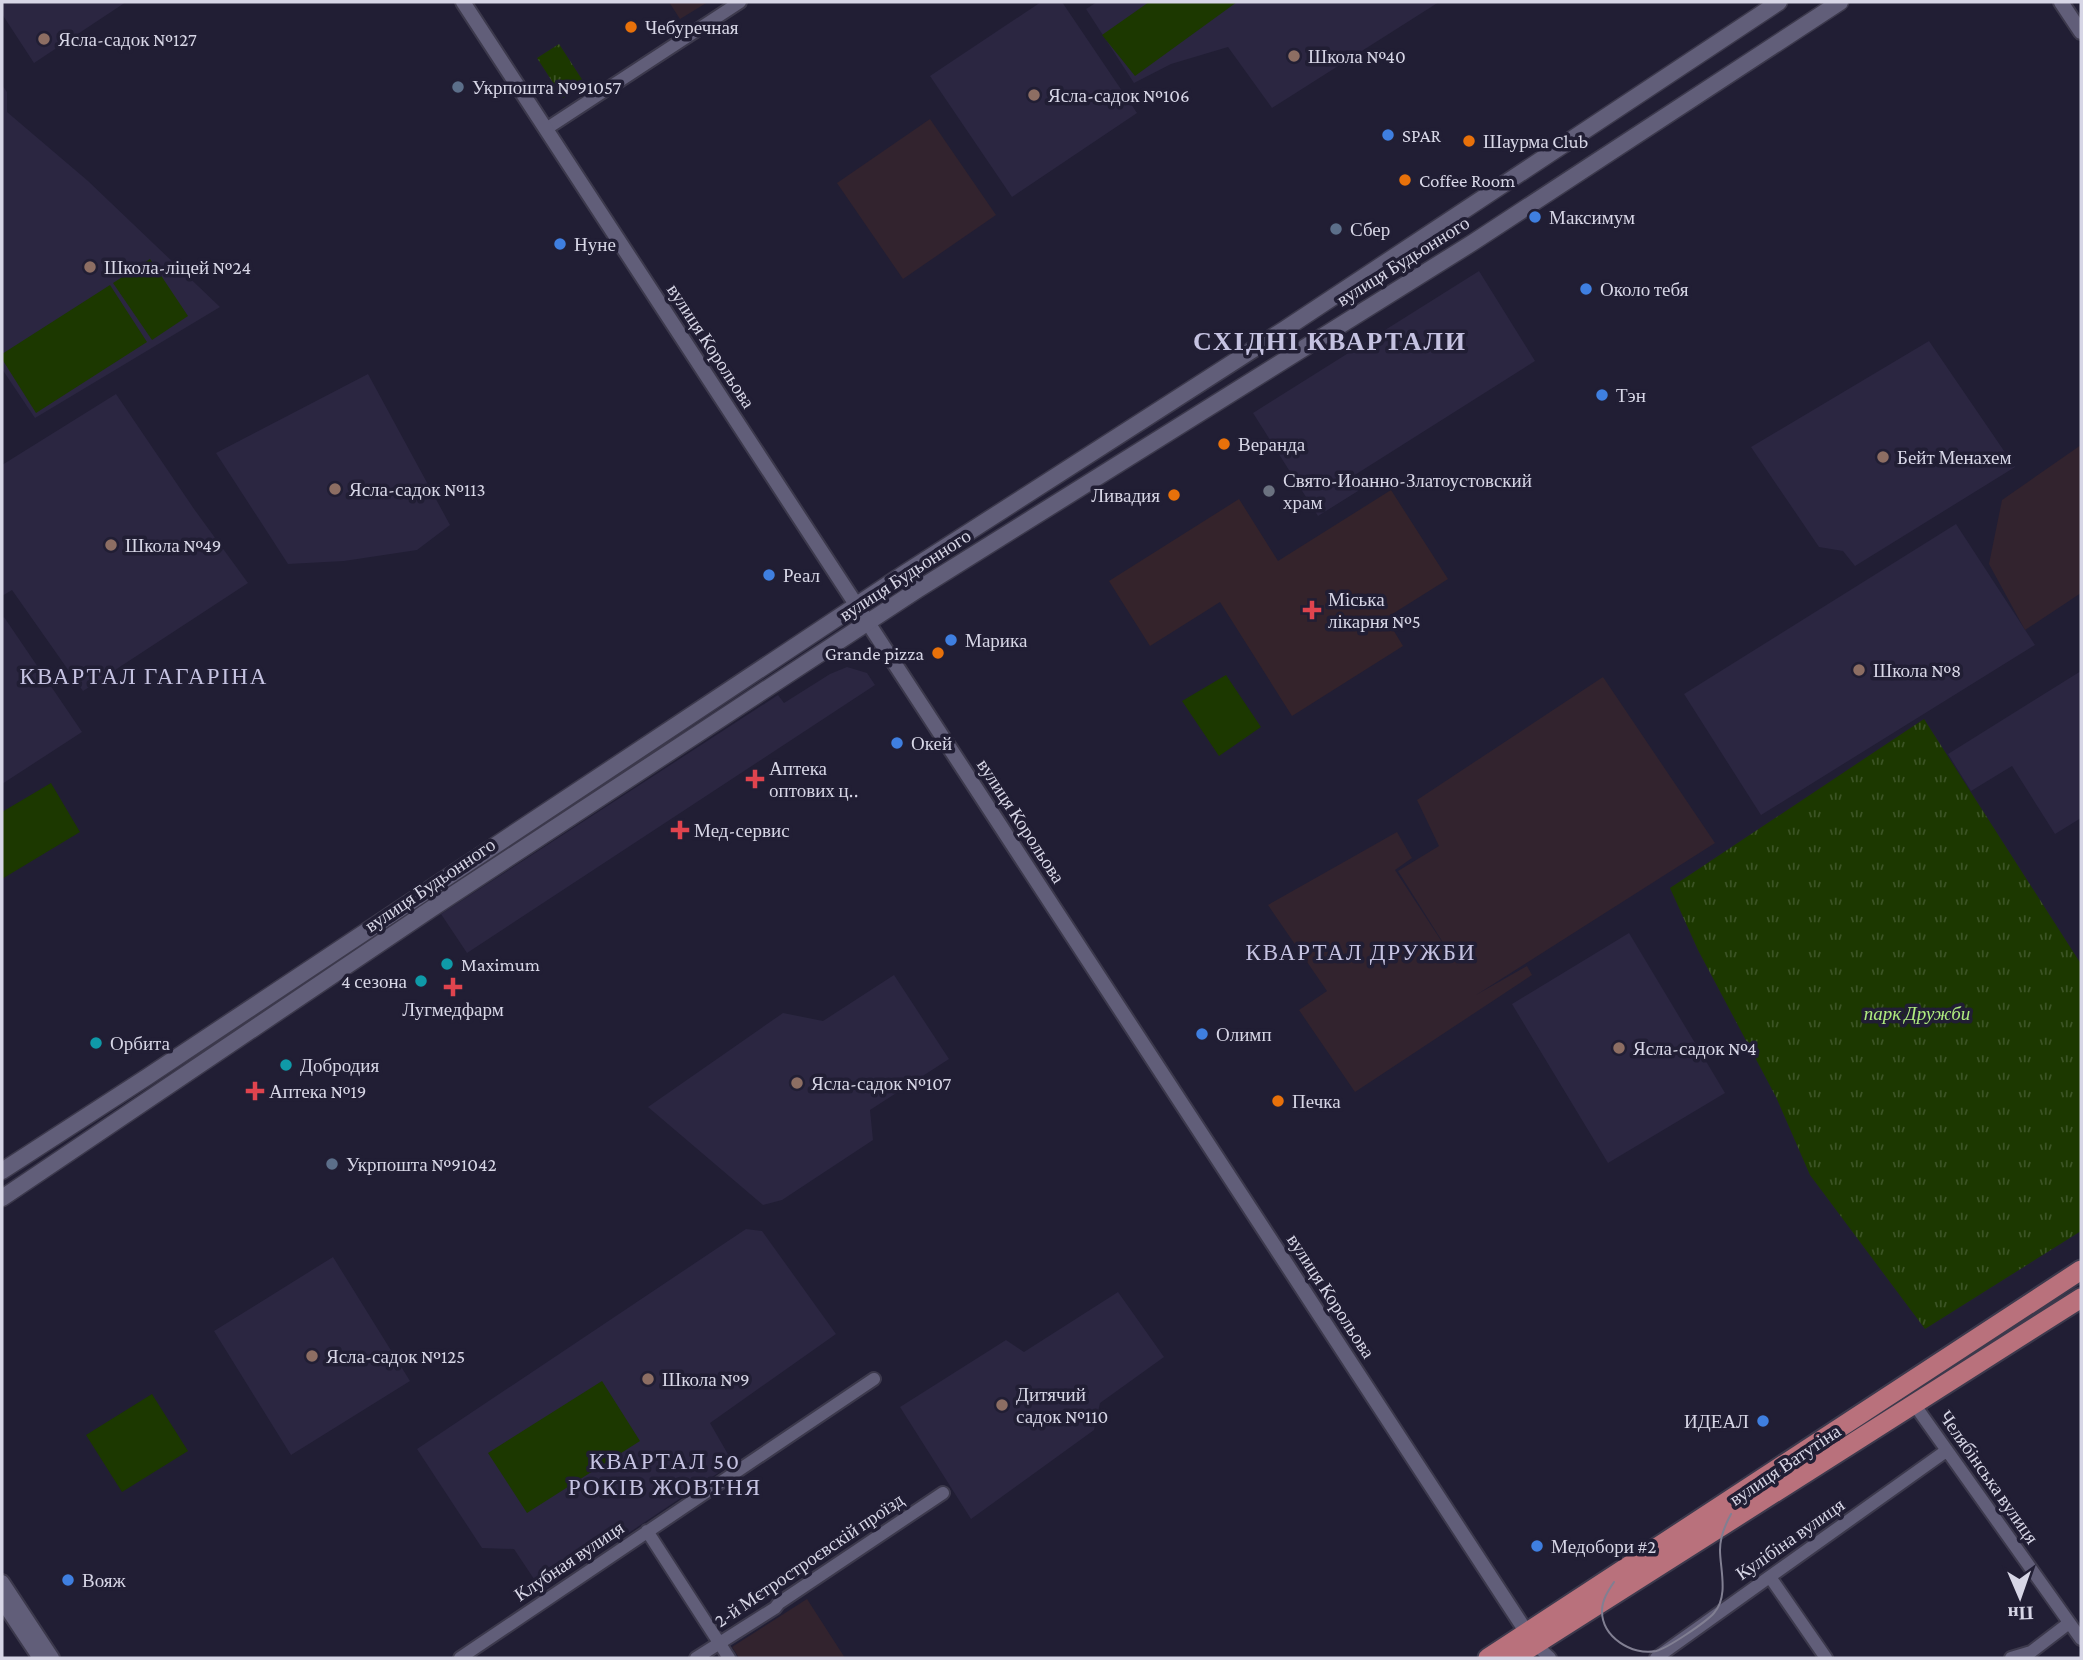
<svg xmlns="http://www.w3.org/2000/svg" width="2083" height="1660" font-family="'Crimson Pro',serif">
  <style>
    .built { fill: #2b2641 }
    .industrial { fill: #32232e }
    .medical { fill: #34232b }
    .grass { fill: url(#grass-tufts) }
    .garden { fill: #1c3800 }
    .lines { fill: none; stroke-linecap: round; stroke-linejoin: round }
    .minor-casing { stroke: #3c394c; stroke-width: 16 }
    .tertiary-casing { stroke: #3c394c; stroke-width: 18 }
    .secondary-casing { stroke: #3c394c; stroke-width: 19 }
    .primary-casing { stroke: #3c394c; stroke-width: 23 }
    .minor { stroke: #615e79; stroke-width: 12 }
    .tertiary { stroke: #615e79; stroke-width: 14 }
    .secondary { stroke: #615e79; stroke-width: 16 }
    .primary { stroke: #b9717c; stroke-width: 19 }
    .tram { stroke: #817f92; stroke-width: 2 }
    .food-dot { fill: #e8710a; stroke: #211e34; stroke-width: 2.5 }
    .education-dot { fill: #8d6e63; stroke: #211e34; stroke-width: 2.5 }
    .service-dot { fill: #5c6f8a; stroke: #211e34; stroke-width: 2.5 }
    .shop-dot { fill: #3f7fe0; stroke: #211e34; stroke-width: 2.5 }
    .worship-dot { fill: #6b7280; stroke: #211e34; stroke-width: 2.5 }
    .health-dot { fill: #e0444e; stroke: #211e34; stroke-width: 2.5 }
    .culture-dot { fill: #0f9aa8; stroke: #211e34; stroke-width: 2.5 }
    .labels { text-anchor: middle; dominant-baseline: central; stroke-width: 7; stroke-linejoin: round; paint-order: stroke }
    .poi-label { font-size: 19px; fill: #d7d6e6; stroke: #211e34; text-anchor: start }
    .street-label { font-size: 19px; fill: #d7d6e6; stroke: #211e34 }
    .park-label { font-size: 19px; font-style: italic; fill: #afec7f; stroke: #211e34 }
    .quarter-label { font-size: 23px; letter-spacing: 2px; fill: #c5c2e1; stroke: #211e34 }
    .district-label { font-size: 26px; font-weight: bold; letter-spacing: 2px; fill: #c5c2e1; stroke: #211e34 }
  </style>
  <defs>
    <pattern id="grass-tufts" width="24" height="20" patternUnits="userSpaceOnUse" patternTransform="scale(1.75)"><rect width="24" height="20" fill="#1c3800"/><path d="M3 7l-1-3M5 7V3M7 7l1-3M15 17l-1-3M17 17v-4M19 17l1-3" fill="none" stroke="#3c5425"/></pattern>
  </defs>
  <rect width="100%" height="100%" fill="#211e34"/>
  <path class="built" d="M2 2H126L34 63 2 14Z
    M1041 2H1062L1137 113 1012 197 930 76Z
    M1097 2H1439L1272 108 1228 47 1171 64 1134 83 1086 9Z
    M2 85 7 92V112L88 181 220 307 35 418 2 369Z
    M1479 271 1535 361 1350 478 1358 491 1318 516 1253 413Z
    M1929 341 2015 467 1855 566 1843 551 1819 547 1751 447Z
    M368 374 450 525 417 550 344 561 288 564 216 453Z
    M116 394 194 509 248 583 83 691 12 590 2 596V465Z
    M1956 524 2035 645 1761 815 1684 694Z
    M4 617 82 732 2 784V619Z
    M847 667 867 673 875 685 467 953 441 914 778 695 784 703 830 674Z
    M2081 671V818L2055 834 2012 766 1971 791 1948 754Z
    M1629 933 1725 1093 1608 1163 1512 1004Z
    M894 975 949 1059 870 1110 873 1140 782 1200 763 1205 648 1107 783 1013 823 1021Z
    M746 1229 762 1231 836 1334 710 1423 733 1463 542 1591 514 1549 482 1548 417 1449Z
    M333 1257 410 1381 291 1455 214 1331Z
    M1118 1292 1164 1357 1100 1403 1094 1430 971 1519 900 1407 1006 1340 1024 1352Z"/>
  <path class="industrial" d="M669 2H708L680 19Z
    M930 119 996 215 903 279 837 183Z
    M2081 445V593L2025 630 1989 564 2002 500Z
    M1603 677 1715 843 1476 995 1527 966 1532 975 1355 1092 1299 1010 1327 991 1268 905 1397 832 1412 858 1395 870 1459 968 1398 871 1439 846 1417 800Z
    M807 1599 845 1658H739L732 1647Z"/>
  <path class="medical" d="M1391 490 1448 579 1386 618 1403 646 1292 716 1220 602 1150 646 1109 581 1239 499 1278 561Z"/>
  <path class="grass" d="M559 44 585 84 563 98 537 58Z
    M1924 719 2081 964V1231L1925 1329 1810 1175 1776 1097 1698 950 1670 888Z"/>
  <path class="garden" d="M1149 2H1237L1135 76 1102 35Z
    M150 259 188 316 152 340 113 283Z
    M110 285 147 342 36 413 2 359V354Z
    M1226 675 1261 727 1219 756 1182 701Z
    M51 783 80 832 2 879V812Z
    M602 1381 640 1441 527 1513 488 1453Z
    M152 1394 188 1451 122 1492 86 1435Z"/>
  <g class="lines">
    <g class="minor-casing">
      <path id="minor" d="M546 129 740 2
        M1914 1404 2081 1639
        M647 1531 729 1658
        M1770 1577 1826 1658
        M1535 1644 1550 1658
        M460 1658 874 1379
        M696 1658 775 1608 779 1603 943 1493
        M1656 1658 1946 1451
        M2011 1658 2031 1652 2069 1623"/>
    </g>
    <g class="tertiary-casing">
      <path id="tertiary" d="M463 2 1531 1639
        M2061 2 2081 32
        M2 1582 52 1658
        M2 1601 40 1658"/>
    </g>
    <g class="secondary-casing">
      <path id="secondary" d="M2 1171 147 1077 905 573 1285 329 1779 2
        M2 1198 431 909 917 590 1472 243 1840 2"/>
    </g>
    <g class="primary-casing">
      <path id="primary" d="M1488 1658 2081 1270
        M1514 1658 2081 1298"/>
    </g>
    <use href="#minor" class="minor"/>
    <use href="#tertiary" class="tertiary"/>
    <use href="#secondary" class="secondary"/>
    <use href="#primary" class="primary"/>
    <path class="tram" d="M1614 1582C1608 1591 1602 1600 1602 1611 1602 1637 1632 1656 1656 1651 1668 1648 1706 1622 1714 1613 1729 1596 1720 1569 1720 1550 1720 1537 1725 1525 1731 1514"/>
  </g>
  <g class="food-dot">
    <circle cx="631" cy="27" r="7"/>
    <circle cx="1469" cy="141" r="7"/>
    <circle cx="1405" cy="180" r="7"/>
    <circle cx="1224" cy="444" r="7"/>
    <circle cx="1174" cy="495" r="7"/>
    <circle cx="938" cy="653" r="7"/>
    <circle cx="1278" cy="1101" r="7"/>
  </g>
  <g class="education-dot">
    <circle cx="44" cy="39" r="7"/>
    <circle cx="1294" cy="56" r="7"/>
    <circle cx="1034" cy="95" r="7"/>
    <circle cx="90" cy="267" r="7"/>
    <circle cx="1883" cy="457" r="7"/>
    <circle cx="335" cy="489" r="7"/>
    <circle cx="111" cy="545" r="7"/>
    <circle cx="1859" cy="670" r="7"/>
    <circle cx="1619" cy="1048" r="7"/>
    <circle cx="797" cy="1083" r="7"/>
    <circle cx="312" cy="1356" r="7"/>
    <circle cx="648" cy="1379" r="7"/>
    <circle cx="1002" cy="1405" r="7"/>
  </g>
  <g class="service-dot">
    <circle cx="458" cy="87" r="7"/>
    <circle cx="1336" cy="229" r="7"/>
    <circle cx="332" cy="1164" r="7"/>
  </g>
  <g class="shop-dot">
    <circle cx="1388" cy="135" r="7"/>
    <circle cx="1535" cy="217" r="7"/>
    <circle cx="560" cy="244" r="7"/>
    <circle cx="1586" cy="289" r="7"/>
    <circle cx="1602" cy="395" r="7"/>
    <circle cx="769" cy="575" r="7"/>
    <circle cx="951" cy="640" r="7"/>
    <circle cx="897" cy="743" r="7"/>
    <circle cx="1202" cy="1034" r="7"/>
    <circle cx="1763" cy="1421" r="7"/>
    <circle cx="1537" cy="1546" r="7"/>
    <circle cx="68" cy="1580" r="7"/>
  </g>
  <circle class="worship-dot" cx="1269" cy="491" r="7"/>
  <g class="health-dot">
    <path d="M1308.5 599.5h7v7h7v7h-7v7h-7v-7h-7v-7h7z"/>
    <path d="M751.5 768.5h7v7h7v7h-7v7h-7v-7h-7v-7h7z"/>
    <path d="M676.5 819.5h7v7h7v7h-7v7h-7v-7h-7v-7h7z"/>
    <path d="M449.5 976.5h7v7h7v7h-7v7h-7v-7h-7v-7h7z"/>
    <path d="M251.5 1080.5h7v7h7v7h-7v7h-7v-7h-7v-7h7z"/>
  </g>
  <g class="culture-dot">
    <circle cx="447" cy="964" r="7"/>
    <circle cx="421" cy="981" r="7"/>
    <circle cx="96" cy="1043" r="7"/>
    <circle cx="286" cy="1065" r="7"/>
  </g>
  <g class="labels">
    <g class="poi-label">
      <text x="645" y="27">Чебуречная</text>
      <text x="58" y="39">Ясла-садок №127</text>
      <text x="1308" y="56">Школа №40</text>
      <text x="472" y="87">Укрпошта №91057</text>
      <text x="1048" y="95">Ясла-садок №106</text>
      <text x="1402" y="135">SPAR</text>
      <text x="1483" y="141">Шаурма Club</text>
      <text x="1419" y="180">Coffee Room</text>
      <text x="1549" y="217">Максимум</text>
      <text x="1350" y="229">Сбер</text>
      <text x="574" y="244">Нуне</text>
      <text x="104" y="267">Школа-ліцей №24</text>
      <text x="1600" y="289">Около тебя</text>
      <text x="1616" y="395">Тэн</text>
      <text x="1238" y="444">Веранда</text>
      <text x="1897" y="457">Бейт Менахем</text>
      <text x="1283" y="480">Свято-Иоанно-Златоустовский<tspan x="1283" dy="22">храм</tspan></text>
      <text x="349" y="489">Ясла-садок №113</text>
      <text x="1160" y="495" text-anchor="end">Ливадия</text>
      <text x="125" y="545">Школа №49</text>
      <text x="783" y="575">Реал</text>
      <text x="1328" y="599">Міська<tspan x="1328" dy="22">лікарня №5</tspan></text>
      <text x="965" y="640">Марика</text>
      <text x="924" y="653" text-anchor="end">Grande pizza</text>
      <text x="1873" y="670">Школа №8</text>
      <text x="911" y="743">Окей</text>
      <text x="769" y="768">Аптека<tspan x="769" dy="22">оптових ц‥</tspan></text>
      <text x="694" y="830">Мед-сервис</text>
      <text x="461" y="964">Maximum</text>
      <text x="407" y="981" text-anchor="end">4 сезона</text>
      <text x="453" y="1009" text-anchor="middle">Лугмедфарм</text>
      <text x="1216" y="1034">Олимп</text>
      <text x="110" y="1043">Орбита</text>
      <text x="1633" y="1048">Ясла-садок №4</text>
      <text x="300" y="1065">Добродия</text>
      <text x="811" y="1083">Ясла-садок №107</text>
      <text x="269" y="1091">Аптека №19</text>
      <text x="1292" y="1101">Печка</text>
      <text x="346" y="1164">Укрпошта №91042</text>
      <text x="326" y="1356">Ясла-садок №125</text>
      <text x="662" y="1379">Школа №9</text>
      <text x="1016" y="1394">Дитячий<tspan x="1016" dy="22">садок №110</tspan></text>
      <text x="1749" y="1421" text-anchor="end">ИДЕАЛ</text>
      <text x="1551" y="1546">Медобори #2</text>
      <text x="82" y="1580">Вояж</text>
    </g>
    <g class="street-label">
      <text transform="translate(1403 261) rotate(-32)">вулиця Будьонного</text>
      <text transform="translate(711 346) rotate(57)">вулиця Корольова</text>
      <text transform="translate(905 575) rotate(-33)">вулиця Будьонного</text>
      <text transform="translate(1021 821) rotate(57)">вулиця Корольова</text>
      <text transform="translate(430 885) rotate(-34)">вулиця Будьонного</text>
      <text transform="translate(1331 1296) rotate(57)">вулиця Корольова</text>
      <text transform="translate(1785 1465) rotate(-34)">вулиця Ватутіна</text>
      <text transform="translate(1989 1477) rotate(55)">Челябінська вулиця</text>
      <text transform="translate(1790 1539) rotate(-35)">Кулібіна вулиця</text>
      <text transform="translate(809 1560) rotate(-34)">2-й Мєтростроєвскій проїзд</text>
      <text transform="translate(569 1561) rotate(-34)">Клубная вулиця</text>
    </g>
    <g class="park-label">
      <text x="1917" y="1013">парк Дружби</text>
    </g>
    <g class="quarter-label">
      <text x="144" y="676">КВАРТАЛ ГАГАРІНА</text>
      <text x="1361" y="952">КВАРТАЛ ДРУЖБИ</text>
      <text x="665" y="1461">КВАРТАЛ 50<tspan x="665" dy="26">РОКІВ ЖОВТНЯ</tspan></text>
    </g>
    <g class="district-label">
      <text x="1330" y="341">СХІДНІ КВАРТАЛИ</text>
    </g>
  </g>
  <rect width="2083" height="1660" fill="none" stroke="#d7d6e6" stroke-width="7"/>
  <g transform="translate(2020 1597) rotate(178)" stroke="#211e34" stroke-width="5" paint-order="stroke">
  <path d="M0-5L12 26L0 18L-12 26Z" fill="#d7d6e6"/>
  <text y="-10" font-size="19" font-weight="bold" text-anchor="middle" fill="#d7d6e6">Пн</text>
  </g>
</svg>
